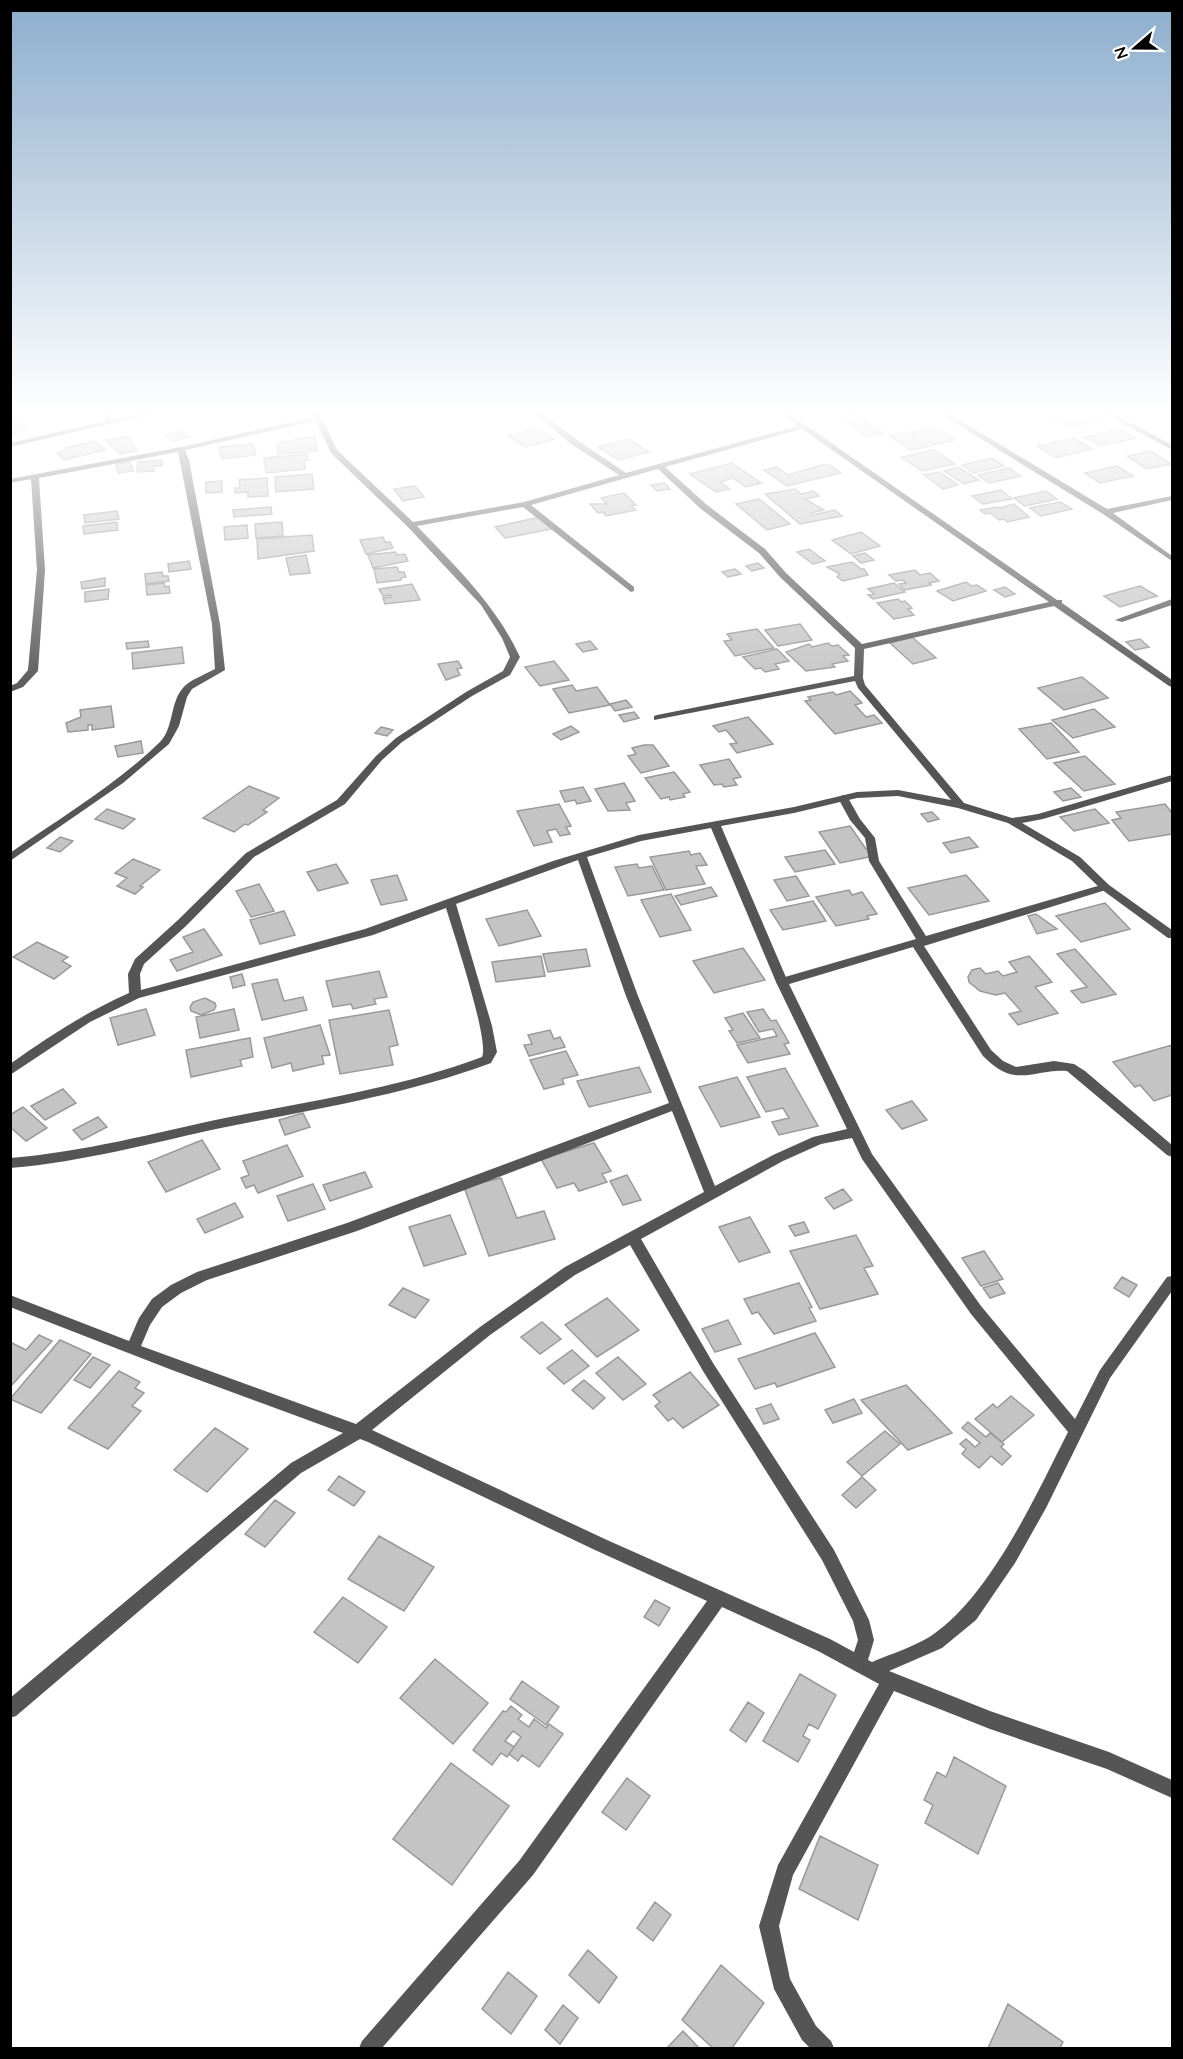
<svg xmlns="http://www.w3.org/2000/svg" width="1183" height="2059" font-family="Quicksand,sans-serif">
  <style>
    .building { fill: #c4c4c4; stroke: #999; stroke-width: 1.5 }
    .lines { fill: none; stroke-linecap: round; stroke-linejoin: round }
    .path { stroke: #777; stroke-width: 2; stroke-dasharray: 1 2; stroke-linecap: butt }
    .lane { fill: #555; fill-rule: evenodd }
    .street { fill: #555; fill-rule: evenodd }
  </style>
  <rect width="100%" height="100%" fill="#fff"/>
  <path class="building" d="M847 410 883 433 868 437 831 412Z
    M1088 410 1102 420 1069 427 1053 417Z
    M18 420 28 430 10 434V422Z
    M934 427 955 440 934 445 912 432Z
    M537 428 554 439 525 447 508 436Z
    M1119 429 1135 438 1101 446 1085 437Z
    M182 431 189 437 172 441 166 435Z
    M910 432 917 437 912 438 915 440H920L930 446 911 450 889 436Z
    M127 436 137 451 119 454 106 440Z
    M315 436 317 451 278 454 277 443Z
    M1074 438 1092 449 1056 458 1037 446Z
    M628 439 649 452 618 460 598 447Z
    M96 441 105 450 64 460 57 453 68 450 66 448Z
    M252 444 256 455 222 459 219 447Z
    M934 450 955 464 922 471 901 457Z
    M1150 451 1171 464 1147 469 1127 456Z
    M307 454 308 460H304L305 469 266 473 264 458Z
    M992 458 1004 466 973 473 962 465Z
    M162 460V466H154V471L137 472 138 462Z
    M130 462 133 471 118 473 116 464Z
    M732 463 761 483 746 487 733 478 720 482 730 489 716 492 690 474Z
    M822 465H829L841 473 787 486 764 470 777 467 788 475Z
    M1117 466 1133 476 1100 483 1085 473Z
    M958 467 979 480 964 484 944 471Z
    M1009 468 1021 476 989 483 978 475Z
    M940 472 958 485 943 489 924 475Z
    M312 474 314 489 276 492 275 477Z
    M267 478 268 496 248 497V492L235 493V488H240L239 480Z
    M222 481V492L206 493V482Z
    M664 483 670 489 657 491 651 485Z
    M415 486 424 497 403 501 394 489Z
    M795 489 801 494 814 491 819 496 805 499 824 510 811 513 813 515 835 510 842 516 800 524 765 494Z
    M1001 490 1012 499 983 504 972 496Z
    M1046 491 1057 499 1025 506 1014 498Z
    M624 493 636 505 631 506 636 510 606 516 603 512 598 513 590 504H607L601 498Z
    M759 499 790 524 767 530 736 504Z
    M1060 502 1072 509 1041 516 1030 508Z
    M1014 504 1029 517 1007 522 1004 519 999 520 990 513 985 514 980 510 998 507 1000 508Z
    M271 507 272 514 234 517 233 510Z
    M117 511 119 519 85 523 84 515Z
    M540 517 551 529 505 538 495 527Z
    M117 522 118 530 84 534 83 526Z
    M282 522 283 536 256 538 255 524Z
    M247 525 248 538 225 540 224 527Z
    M861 532 880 546 851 554 832 540Z
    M312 535 314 551 258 559 257 539Z
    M383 537 385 542H390L393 548 366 554 360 540Z
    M809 549 825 561 813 564 797 552Z
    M395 552 397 555 405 554 408 561 373 568 368 555Z
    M865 553 874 560 861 563 853 556Z
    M306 555 310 573 290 575 286 558Z
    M189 561 191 569 169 572 168 564Z
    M852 562 861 569H864L868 575 843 581 837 577 840 574 827 567Z
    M758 563 764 568 752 571 746 566Z
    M397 567 399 572H404L406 577 401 578V580L377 583 374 569Z
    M735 569 741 574 728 577 722 572Z
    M915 570 920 575 930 573 939 581 929 583 931 585 905 590 899 584 906 583 903 580 896 581 889 575Z
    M162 572 163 576H168L169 581 146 584 145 574Z
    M105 578V586L82 589 81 582Z
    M966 582 972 586 977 585 986 591 953 601 937 591Z
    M164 583 165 587 169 586 170 593 147 595 146 585Z
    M894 583 905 592 873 599 868 595 874 594 868 589Z
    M412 584 420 600 385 604 383 598 391 597V595L383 596 379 589Z
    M1140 586 1157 596 1120 607 1104 596Z
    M1005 587 1015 594 1005 597 994 590Z
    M109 589 108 599 85 602V592Z
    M898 599 901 602 905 601 912 608 908 609 914 615 894 619 877 603Z
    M800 624 812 640 778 646 765 630Z
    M757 629 774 648 735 656 724 641 732 640 727 634Z
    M912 637 936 658 913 664 890 643Z
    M1140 639 1149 647 1135 650 1126 642Z
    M148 641 149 647 127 649 126 643Z
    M590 641 597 649 583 652 576 644Z
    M828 643 832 646 838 645 849 655 843 656 848 661 832 664 835 667 806 671 786 652 809 644 812 647Z
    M182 647 184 663 133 669 132 653Z
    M777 649 789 661 775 664 779 669 765 672 761 668 755 669 743 657Z
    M458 661 462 668 457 669 460 675 446 680 438 664Z
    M554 661 569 680 540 686 525 667Z
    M1082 677 1108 698 1064 710 1038 688Z
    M572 685 576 691 597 687 610 705 569 713 553 689Z
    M850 691 862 703 855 705 866 717 874 715 882 723 835 734 805 701 811 700 808 697 833 692 836 695Z
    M626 700 632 707 615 711 610 704Z
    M111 706 114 727 92 730V725H88V730L68 732 66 723 81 717 80 710Z
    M1094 709 1115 727 1073 738 1052 720Z
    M634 712 639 718 624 722 619 715Z
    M748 717 773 744 737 753 730 744 737 743 726 730 719 732 713 726Z
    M1051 723 1079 752 1047 759 1019 729Z
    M571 726 579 732 561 740 553 734Z
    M381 727 393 730 387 736 375 733Z
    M141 741 143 753 118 757 115 746Z
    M644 745H653L669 766 641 773 628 756 636 754 632 748Z
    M1085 756 1115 784 1084 791 1054 763Z
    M729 759 741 777 733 779 737 785 724 787 722 784 714 785 700 765Z
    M674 772 690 792 683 794 685 797 670 800 669 797 661 799 645 778Z
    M624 783 635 801 626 803 630 810 608 811 595 789Z
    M249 786 279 798 263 810 267 812 248 825 245 824 234 832 203 818Z
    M583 787 591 801 577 804 575 800 565 802 560 791Z
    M1071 788 1081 797 1063 801 1054 792Z
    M559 804 571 826 566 827 570 834 560 836 556 829 547 831 552 842 534 846 517 811Z
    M1165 804 1172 813V834L1129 841 1112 820 1121 818 1116 812Z
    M107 809 135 819 123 829 95 819Z
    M1095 809 1109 823 1074 831 1060 817Z
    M932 812 939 819 928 822 921 814Z
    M850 826 866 849 868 848 874 856 840 863 819 832Z
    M60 837 73 841 60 852 47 848Z
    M969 837 978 847 951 853 943 843Z
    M825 850 835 864 795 872 785 857Z
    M689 851 691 855 700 853 707 865 696 866 705 884 666 890 650 857Z
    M133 859 160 870 140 886 143 887 135 894 117 886 127 878 115 873Z
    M336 864 348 883 318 891 307 872Z
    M637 864 639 868 652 866 664 890 628 896 615 867Z
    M397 875 407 900 381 905 371 880Z
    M966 875 989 901 929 915 908 888Z
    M796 876 809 896 787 901 774 880Z
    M259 884 274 911 251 917 236 891Z
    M711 887 717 896 681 905 675 896Z
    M849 890 852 895 862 892 877 914 867 916 869 919 836 926 816 897Z
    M671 894 691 930 660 937 641 900Z
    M813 901 826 921 783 930 770 910Z
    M1105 903 1130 929 1081 942 1056 916Z
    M527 910 541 936 499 946 486 919Z
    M284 911 295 935 260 944 250 920Z
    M1036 914 1057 929 1037 934 1028 916Z
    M204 929 222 955 177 971 170 960 193 952 183 937Z
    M37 942 68 957 62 961 71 966 54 979 13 957Z
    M743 948 765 980 714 993 693 961Z
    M586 949 590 966 548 972 543 954Z
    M1075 949 1116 994 1082 1003 1071 991 1087 987 1057 954Z
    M541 956 545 976 496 982 492 962Z
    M1029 956 1052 982 1035 987 1058 1013 1018 1025 1009 1014 1021 1011 1005 993 996 995 980 991 969 982 968 977 972 970 980 968 986 974 998 971 1003 976 1017 972 1009 962Z
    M379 971 387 997 374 999 376 1004 353 1009 351 1004 333 1007 326 981Z
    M242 974 245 985 233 988 230 977Z
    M277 979 284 1001 303 997 307 1010 262 1020 252 984Z
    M205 998 215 1003 216 1006 214 1010 201 1015 191 1011 190 1007 193 1002Z
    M146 1009 155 1035 118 1045 110 1018Z
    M234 1009 239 1030 200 1038 196 1017Z
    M763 1009 771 1021 776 1020 789 1043 784 1044 790 1054 748 1063 737 1045 777 1036 773 1029 759 1032 747 1012Z
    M389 1010 398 1045 389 1047 393 1065 340 1074 329 1020Z
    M743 1013 760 1038 737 1043 729 1031 733 1030 725 1018Z
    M320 1025 330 1055 322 1056 324 1064 293 1071 291 1063 272 1068 264 1038Z
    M550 1030 554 1039 560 1037 565 1047 529 1056 524 1045 532 1044 528 1035Z
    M250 1038 253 1057 240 1060 242 1066 191 1077 186 1050Z
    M1172 1045V1095L1154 1101 1140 1085 1135 1087 1113 1062Z
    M566 1051 578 1075 562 1079 564 1084 544 1089 530 1060Z
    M639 1067 651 1092 589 1107 577 1081Z
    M785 1068 818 1126 779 1135 772 1122 789 1118 783 1108 766 1112 747 1077Z
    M737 1077 760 1117 721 1127 699 1087Z
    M63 1089 76 1103 45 1120 31 1106Z
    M912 1101 927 1120 902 1129 886 1110Z
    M23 1107 47 1128 26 1141 10 1127V1115Z
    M303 1113 310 1127 285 1135 279 1120Z
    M98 1117 107 1127 82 1140 73 1130Z
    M202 1140 220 1169 166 1192 148 1162Z
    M594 1143 611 1171 602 1174 607 1182 579 1191 574 1183 557 1188 541 1159Z
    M287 1145 303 1176 258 1193 254 1185 246 1188 241 1178 249 1175 243 1161Z
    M365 1172 372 1187 330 1201 323 1185Z
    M627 1175 641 1200 623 1205 610 1181Z
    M501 1178 517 1218 544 1211 555 1239 489 1256 464 1187Z
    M313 1184 325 1209 288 1221 277 1196Z
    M843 1189 852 1200 834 1209 825 1198Z
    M235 1203 243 1217 205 1233 197 1219Z
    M450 1215 466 1254 424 1266 409 1227Z
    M750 1217 770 1252 739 1262 719 1227Z
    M804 1222 809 1232 795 1236 789 1226Z
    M856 1235 873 1266 864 1268 878 1294 820 1309 790 1251Z
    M984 1251 1003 1279 981 1286 962 1258Z
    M1122 1277 1137 1285 1129 1297 1114 1288Z
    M799 1283 812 1307 809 1308 816 1321 774 1334 758 1312 752 1314 744 1299Z
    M998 1283 1005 1293 990 1298 983 1288Z
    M403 1288 429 1300 415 1318 389 1305Z
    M607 1298 639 1330 597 1357 565 1325Z
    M728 1320 741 1344 715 1352 702 1329Z
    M542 1322 561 1339 540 1354 521 1337Z
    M815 1333 835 1367 777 1387 775 1383 755 1389 738 1359Z
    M39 1335 52 1341 10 1387V1342L26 1350Z
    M60 1340 91 1354 41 1413 10 1399Z
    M572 1350 589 1366 564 1384 547 1368Z
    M93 1357 110 1365 90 1388 74 1380Z
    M618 1357 646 1384 623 1400 596 1373Z
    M119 1371 140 1382 135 1388 144 1393 132 1406 141 1411 108 1449 68 1428Z
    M690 1372 719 1405 683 1428 673 1418 668 1421 655 1406 660 1402 653 1395Z
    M584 1380 605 1398 593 1409 572 1390Z
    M906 1385 952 1433 908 1450 861 1400Z
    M1011 1396 1034 1415 1002 1442 975 1419 993 1404 997 1408Z
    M854 1399 862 1413 833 1423 825 1410Z
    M771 1404 779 1419 764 1424 756 1409Z
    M968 1422 986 1437 990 1433 1004 1444 1001 1447 1011 1456 1002 1465 991 1456 979 1468 962 1454 966 1449 960 1444 966 1439 975 1447 980 1443 962 1428Z
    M215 1428 248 1449 207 1492 174 1470Z
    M885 1431 900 1444 862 1476 847 1462Z
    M339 1476 365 1492 354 1506 328 1490Z
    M862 1477 876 1490 856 1508 842 1495Z
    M275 1500 295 1513 265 1547 245 1534Z
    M379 1536 434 1567 404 1611 348 1579Z
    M343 1597 387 1627 358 1663 314 1632Z
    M655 1600 670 1608 659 1626 644 1617Z
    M435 1659 488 1703 453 1744 400 1698Z
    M800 1674 836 1695 818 1729 809 1724 803 1736 810 1740 798 1762 763 1741Z
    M522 1681 559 1707 546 1725 510 1699Z
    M748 1702 764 1713 746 1742 730 1730Z
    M511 1706 522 1715 518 1719 529 1727 534 1719 546 1728 549 1724 563 1734 539 1767 522 1755 518 1761 509 1754 521 1737 513 1731 505 1741 514 1747 507 1757 501 1753 492 1765 473 1750 503 1711 506 1712Z
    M954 1757 1006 1786 978 1854 925 1823 933 1805 924 1800 937 1772 946 1777Z
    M451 1763 509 1806 452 1885 393 1839Z
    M627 1778 650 1796 626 1830 602 1812Z
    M820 1836 878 1865 858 1920 799 1889Z
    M655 1902 671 1915 653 1941 637 1928Z
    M588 1950 617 1977 599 2003 569 1975Z
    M721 1965 764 2003 732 2048H713L682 2020Z
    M508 1972 537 1996 511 2034 482 2009Z
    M1008 2004 1063 2042 1060 2048H988Z
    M563 2005 578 2018 560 2044 545 2030Z
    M683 2031 699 2048H667Z"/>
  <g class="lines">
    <path class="path" d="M808 415 834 410"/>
    <path class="lane" d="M843 795 847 796 860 819 875 838 879 861 926 936 1101 885H1109L1110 887 1109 889 924 946 991 1050 1003 1061 1016 1067 1054 1061 1074 1064 1085 1071 1172 1145V1157L1167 1155 1067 1071C1048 1069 1032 1077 1015 1075 1003 1074 991 1064 983 1056L913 947 786 985H778L776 982 778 979 916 939 869 861 865 838 850 820 838 798Z"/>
    <path class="street" d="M99 410H105L112 420 157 410H169L10 447V443L106 421Z
      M310 410H318L337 450 413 522 524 502 619 475 571 444 531 410H538L577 440 626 473 798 426 776 410H784L1057 600H1062V603L1172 680V687L1169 686 1054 606 864 649 863 678 865 685 964 803 1012 818 1038 814 1172 775V781L1043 819 1022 823 1080 857 1109 885 1172 930V938H1168L1101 889 1072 861 1008 823 958 808 898 796 857 798 794 813 721 826 788 982 872 1154 981 1306 1075 1419 1100 1370 1167 1277 1172 1276V1291L1110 1378 1046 1508 1015 1563 976 1620 942 1648 889 1671 990 1711 1109 1752 1172 1780V1798L1107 1769 990 1729 894 1691 793 1875 779 1926 790 1979 816 2026 831 2041 834 2048H810L802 2040 774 1989 759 1926 778 1865 879 1684 818 1651 722 1607 533 1875 382 2048H359L362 2041 519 1861 707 1601 595 1550 368 1442 360 1439 301 1473 16 1716 10 1718V1698L291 1463 343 1433 172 1370 10 1307V1295L129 1341 139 1318 152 1299 171 1285 197 1272 347 1223 669 1103 626 996 578 860 456 904 492 1026 497 1052 491 1063C405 1095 315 1109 226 1127 154 1142 84 1162 10 1168V1158C84 1152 154 1133 225 1118 312 1101 399 1088 482 1057 490 1042 453 931 446 908L373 935 139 998 90 1022 10 1075V1064C48 1037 86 1012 129 993L128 974 135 959 178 920 246 853 337 800 376 756 396 738 466 692 503 671 510 657 502 638 481 605 408 527 331 453 316 421 185 450 189 460 220 624 225 670 192 689 187 697 179 726 169 744 123 783 10 861V853C60 818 116 785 160 742 175 727 169 698 187 684 195 678 206 674 215 669L212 624 178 452 39 478 45 570 38 671 23 687 10 692V686L17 683 28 670 37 570 31 479 10 483V479L181 447 314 417ZM802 429 1049 602 862 644 786 573 765 549 707 505 665 467ZM658 469 701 509 759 553 780 577 855 648 854 676 657 715 654 716V720L855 681 858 688 951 800 898 790 857 792 794 807 639 835 553 861 365 929 141 990 140 974 144 964 186 926 254 857 345 804 382 760 402 742 472 696 510 675 520 657C496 605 456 567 417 526L523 507 631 592 634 591V587L531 505ZM711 828 776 982 847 1129 813 1137 773 1155 715 1186 638 996 587 857 641 841ZM672 1111 704 1192 565 1267 480 1327 356 1424 141 1346 150 1325 162 1307 181 1293 207 1280 357 1231ZM852 1138 862 1159 971 1314 1068 1432C1036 1495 990 1597 931 1636 913 1647 891 1654 872 1662L868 1660 874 1640 869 1620 834 1550 713 1363 641 1239 783 1161 821 1144ZM630 1245 703 1371 822 1560 853 1621 858 1640 854 1652 830 1639 607 1540 372 1430 490 1335 575 1275Z
      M934 410H943L1107 509 1172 496V500L1113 513 1172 556V561L1103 514Z
      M1098 410H1107L1172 445V450Z
      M1172 599V605L1122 622 1115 620Z"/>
  </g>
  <linearGradient id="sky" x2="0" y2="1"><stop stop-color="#8cadcc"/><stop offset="0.59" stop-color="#fff"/><stop offset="1" stop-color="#fff" stop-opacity="0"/></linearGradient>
  <rect width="1183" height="698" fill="url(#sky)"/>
  <rect width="1183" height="2059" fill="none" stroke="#000000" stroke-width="24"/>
  <g transform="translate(1135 48) rotate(250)" stroke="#ffffff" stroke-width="4.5" paint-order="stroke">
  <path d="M0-4.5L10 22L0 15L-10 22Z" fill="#000000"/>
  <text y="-9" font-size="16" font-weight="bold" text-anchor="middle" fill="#000000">N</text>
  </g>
</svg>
